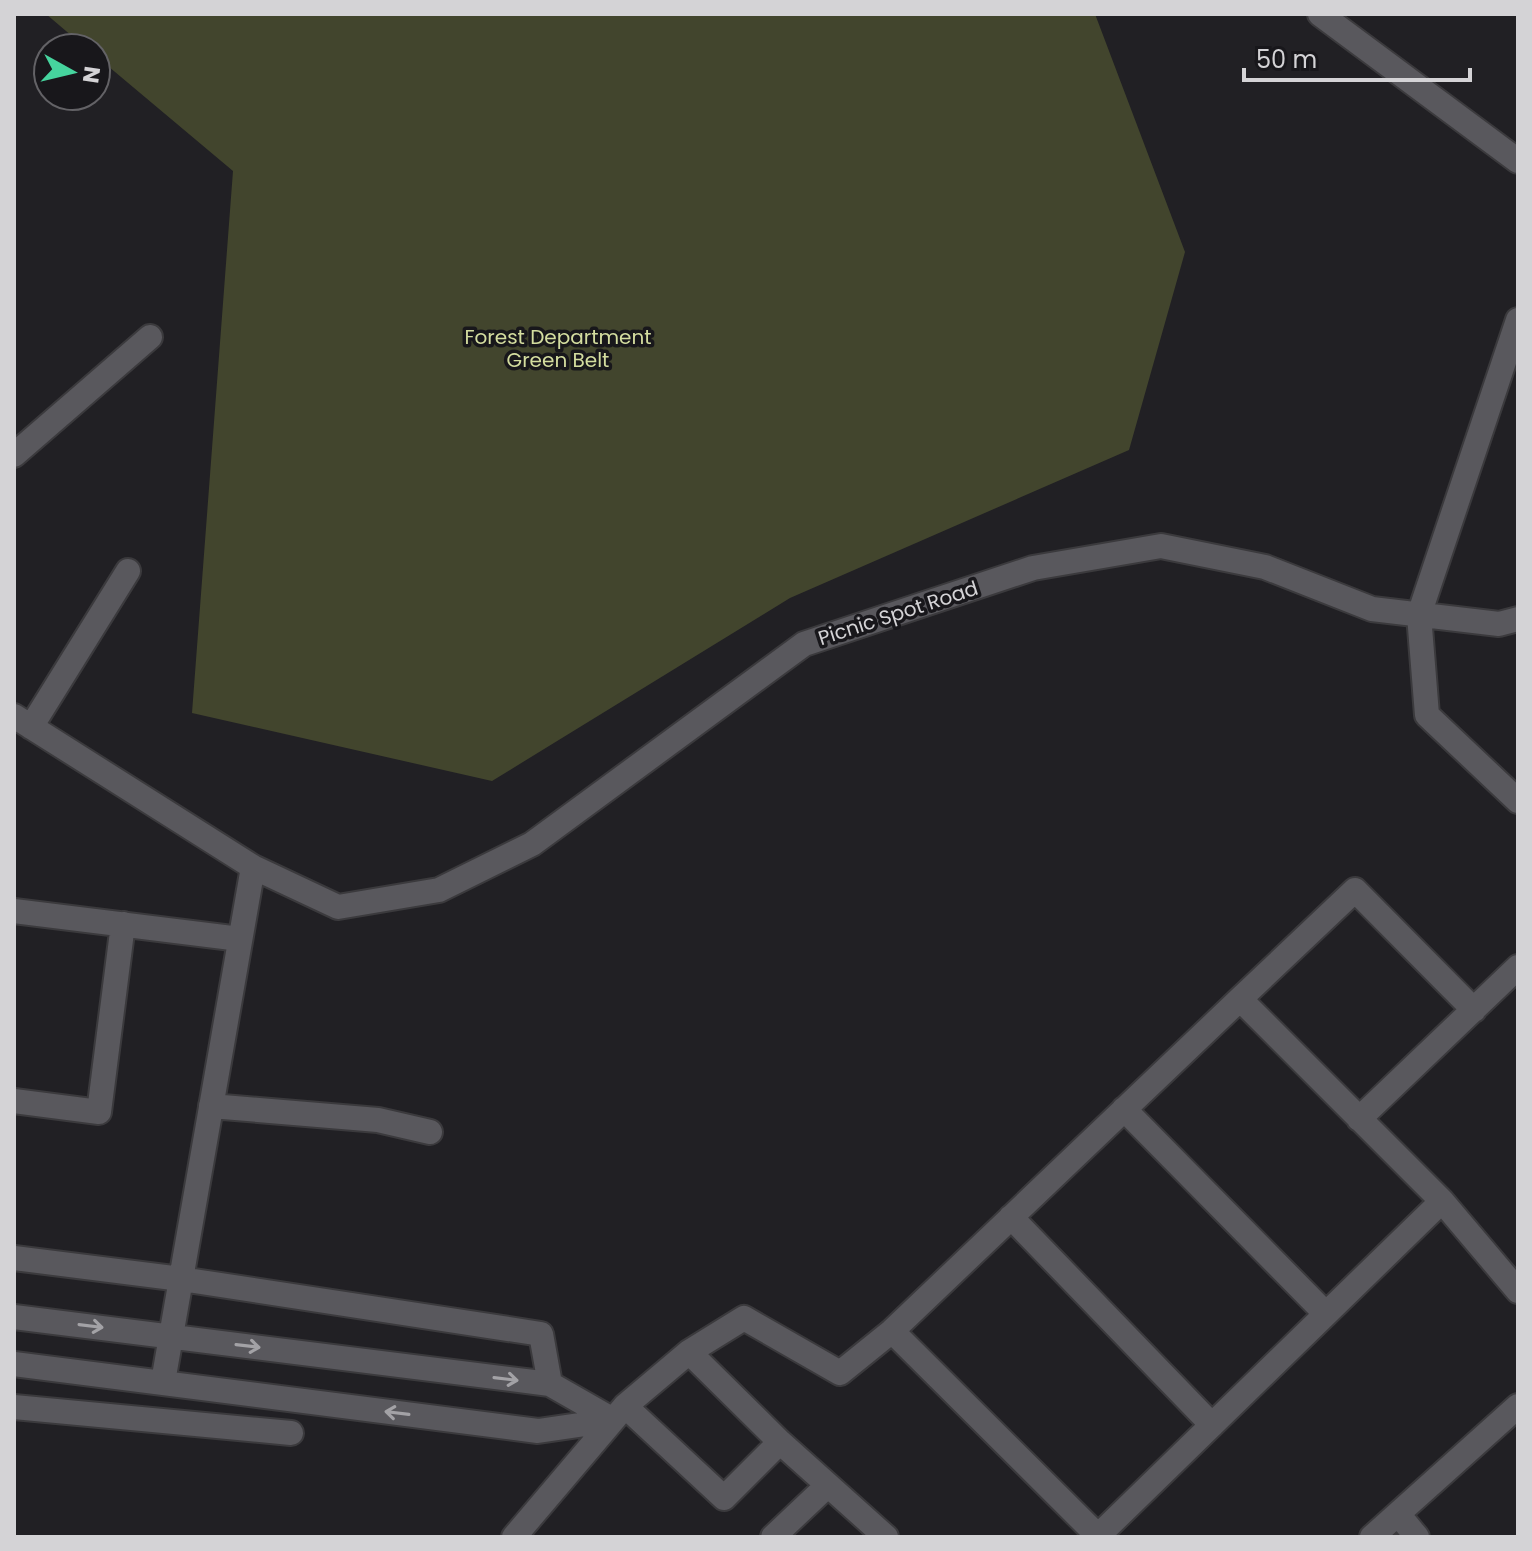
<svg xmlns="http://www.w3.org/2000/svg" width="1532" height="1551" font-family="Poppins,sans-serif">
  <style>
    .green { fill: #42452d }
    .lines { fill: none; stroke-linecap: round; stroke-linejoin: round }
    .minor-casing { stroke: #3b3a3d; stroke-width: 28 }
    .minor { stroke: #59585d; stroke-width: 24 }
    .oneway { stroke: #a3a2a6 }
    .labels { text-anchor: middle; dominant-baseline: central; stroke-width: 7; stroke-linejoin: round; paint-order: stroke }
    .park-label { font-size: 20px; fill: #d4dd9f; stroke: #18171b }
    .street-label { font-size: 20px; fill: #d4d3d6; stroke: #18171b }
  </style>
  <rect width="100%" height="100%" fill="#212024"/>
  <path class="green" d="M46 14H1095L1185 252 1129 450 790 598 492 781 192 713 233 171 96 56V48H86Z"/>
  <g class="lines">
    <g class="minor-casing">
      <path id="minor" d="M1320 14 1518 161
        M1518 320 1419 615 1427 715 1518 801
        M14 455 150 337
        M14 716 253 867 338 907 439 890 532 844 804 644 1033 568 1161 546 1265 567 1372 609 1499 624 1518 619
        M31 727 128 571
        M14 911 240 939
        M1240 999 1355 890 1474 1010
        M14 1101 99 1112 123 924
        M211 1106 378 1120 430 1132
        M1124 1109 1326 1314
        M1359 1119 1518 967
        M1442 1201 1518 1291
        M1011 1217 1212 1425
        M14 1258 181 1279 541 1334 550 1384
        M14 1317 550 1384 613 1420
        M689 1352 780 1442 886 1537
        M14 1364 538 1431 613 1420
        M163 1382 253 867
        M625 1406 724 1498 780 1442
        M14 1407 291 1433
        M1398 1514 1417 1537
        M514 1537 625 1406 689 1352 744 1318 840 1373 892 1331 1240 999 1442 1201 1098 1536 892 1331
        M773 1537 828 1485
        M1372 1537 1518 1406"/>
    </g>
    <use href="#minor" class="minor"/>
  </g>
  <defs><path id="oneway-shaft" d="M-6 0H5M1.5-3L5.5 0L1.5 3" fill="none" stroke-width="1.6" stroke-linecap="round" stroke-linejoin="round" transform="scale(2)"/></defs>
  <g class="oneway">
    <use href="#oneway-shaft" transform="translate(91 1326) rotate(7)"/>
    <use href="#oneway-shaft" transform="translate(248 1346) rotate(7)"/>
    <use href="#oneway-shaft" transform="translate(506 1379) rotate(7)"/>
    <use href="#oneway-shaft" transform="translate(397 1413) rotate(-173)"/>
  </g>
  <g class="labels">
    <g class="park-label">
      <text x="558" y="337">Forest Department<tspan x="558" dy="23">Green Belt</tspan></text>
    </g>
    <g class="street-label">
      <text transform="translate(898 613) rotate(-18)">Picnic Spot Road</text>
    </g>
  </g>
  <rect width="1532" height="1551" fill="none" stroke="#d4d3d6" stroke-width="32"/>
  <g transform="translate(72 72) rotate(98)"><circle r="38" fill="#18171b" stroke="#636266" stroke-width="2"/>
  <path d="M0-6L14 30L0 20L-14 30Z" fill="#46d49e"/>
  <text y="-12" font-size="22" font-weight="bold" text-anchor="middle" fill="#d4d3d6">N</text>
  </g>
  <path d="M1244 68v12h226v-12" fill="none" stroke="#d4d3d6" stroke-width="4"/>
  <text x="1256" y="68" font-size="24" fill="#d4d3d6" stroke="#18171b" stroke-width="6" paint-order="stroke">50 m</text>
</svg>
